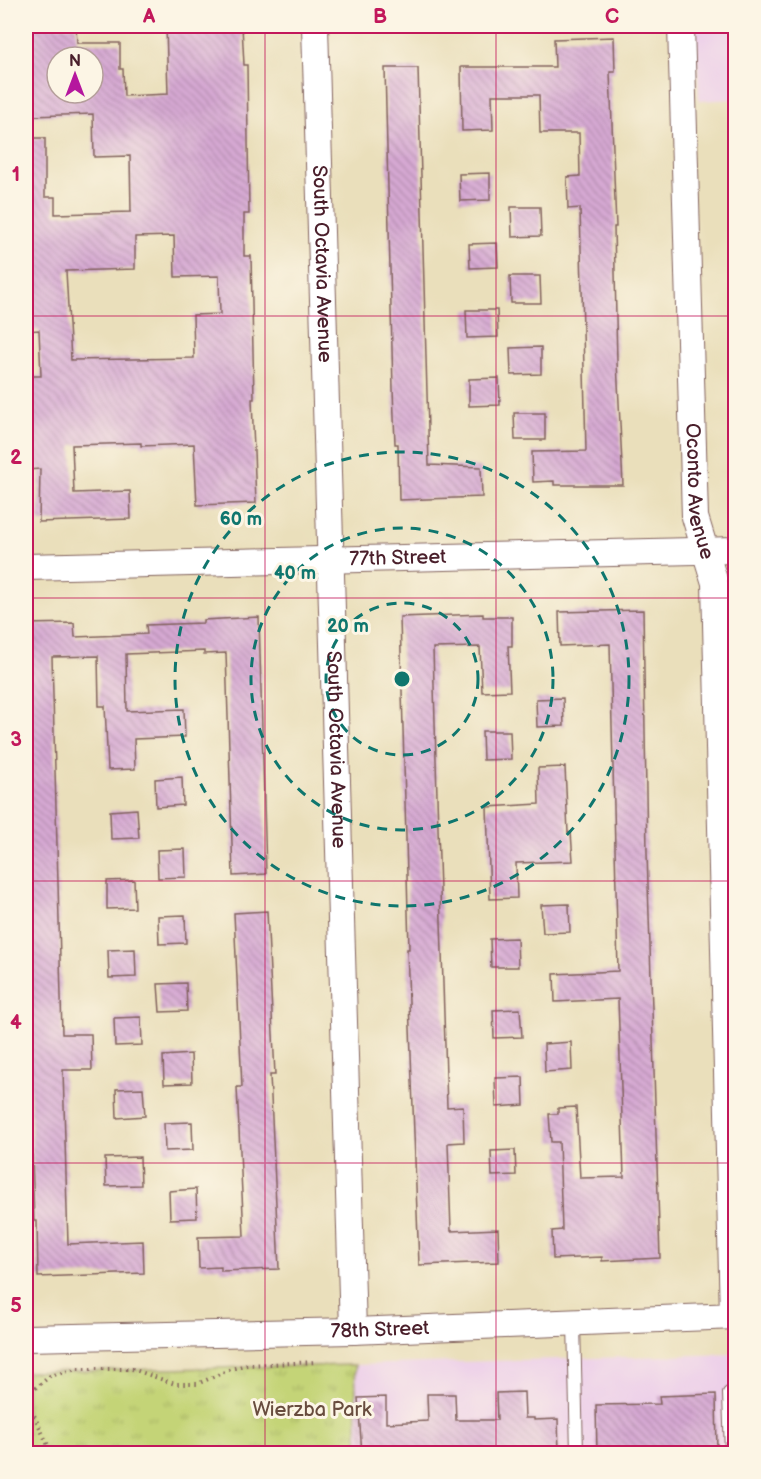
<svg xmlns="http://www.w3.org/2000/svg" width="761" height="1479" font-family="'Balsamiq Sans',sans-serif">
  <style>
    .built { fill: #edd0e9 }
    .grass { fill: url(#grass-tufts); stroke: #877a51; stroke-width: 1.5 }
    .building { fill: url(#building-back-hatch); fill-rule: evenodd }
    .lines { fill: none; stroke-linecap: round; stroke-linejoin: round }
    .lane-casing { stroke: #82625d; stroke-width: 14 }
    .street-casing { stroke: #82625d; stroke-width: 28 }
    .path { stroke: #82625d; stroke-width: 4; stroke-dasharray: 1.5 4.5; stroke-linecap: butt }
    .lane { stroke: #fff; stroke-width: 12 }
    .street { stroke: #fff; stroke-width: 26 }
    .grid { fill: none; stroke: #c2185b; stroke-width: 1.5; stroke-opacity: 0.55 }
    .ring { fill: none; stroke: #0f766e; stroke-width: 3; stroke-dasharray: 10 8 }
    .labels { text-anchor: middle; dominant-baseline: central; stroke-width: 6; stroke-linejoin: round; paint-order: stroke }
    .street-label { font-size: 20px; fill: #4a1f2b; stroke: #fcf5e5 }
    .park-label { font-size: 20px; fill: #684c3e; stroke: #fcf5e5 }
    .centre { fill: #0f766e; stroke: #fcf5e5; stroke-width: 3 }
    .ring-label { font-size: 18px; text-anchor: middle; font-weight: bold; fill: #0f766e; stroke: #fcf5e5; stroke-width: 6; stroke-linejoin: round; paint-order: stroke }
    .neatline { fill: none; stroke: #c2185b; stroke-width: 2 }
    .grid-label { font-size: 20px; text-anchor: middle; font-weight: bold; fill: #c2185b }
  </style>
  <defs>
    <pattern id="grass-tufts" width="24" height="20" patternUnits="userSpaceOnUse" patternTransform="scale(1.5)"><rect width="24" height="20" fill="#c4d477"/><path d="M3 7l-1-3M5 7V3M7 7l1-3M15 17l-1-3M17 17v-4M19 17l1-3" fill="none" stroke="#aab667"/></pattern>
    <pattern id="building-back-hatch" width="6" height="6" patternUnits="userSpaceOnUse" patternTransform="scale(1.5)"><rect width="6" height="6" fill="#d6a9d3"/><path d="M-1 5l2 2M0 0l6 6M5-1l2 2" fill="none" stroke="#b089ab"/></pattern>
  </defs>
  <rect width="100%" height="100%" fill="#fcf5e5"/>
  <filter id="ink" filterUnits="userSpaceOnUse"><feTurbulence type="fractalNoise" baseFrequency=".0167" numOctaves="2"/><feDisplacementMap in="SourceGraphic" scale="12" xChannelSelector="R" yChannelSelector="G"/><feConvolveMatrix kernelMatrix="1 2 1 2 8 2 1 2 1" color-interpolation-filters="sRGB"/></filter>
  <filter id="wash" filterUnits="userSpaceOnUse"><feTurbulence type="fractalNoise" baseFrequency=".008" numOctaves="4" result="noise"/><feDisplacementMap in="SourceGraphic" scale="24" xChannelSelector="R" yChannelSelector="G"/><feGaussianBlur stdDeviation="1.35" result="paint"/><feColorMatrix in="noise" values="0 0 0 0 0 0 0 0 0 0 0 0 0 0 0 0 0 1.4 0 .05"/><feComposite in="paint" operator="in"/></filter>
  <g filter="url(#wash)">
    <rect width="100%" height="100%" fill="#eadfbb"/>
    <path class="built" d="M696 26H735V99L699 101Z
      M735 1354V1453H358L355 1365Z"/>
    <path class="grass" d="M355 1365 358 1453H26V1372Z"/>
    <g id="blocks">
      <path class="building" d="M28 26H76L77 43H120V69H123L124 96 168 94 166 26H242L244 65H247L249 214H244V256H251L254 399H252L256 503 197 505 194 444 141 446V443L72 445 74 493 130 491 131 519 39 522 40 469 26 470V435L30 434 29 376H41L39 330 26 331V138H45V197H55V214L131 212 130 156 94 157 93 114 31 116ZM57 57H93V93H57ZM174 236 175 277 219 276 220 314 193 315 194 358 71 360 66 271 135 269V237Z
        M614 37 615 72H610L616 227H614L617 362 623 485H554V481L533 482 532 452 586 451 580 208 568 209 567 177 580 176 579 133H540L539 95H492L493 130 462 131 461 67H555L554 39Z
        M385 68H418L429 465 481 467 482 497 399 500 398 444H395L393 389Z
        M490 173V200L460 201 459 174Z
        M511 207H540L541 236 512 237Z
        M497 243 498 267 470 268 469 244Z
        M510 276H540L541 303H511Z
        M466 310H497L498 337 467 338Z
        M541 347V374L511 375 510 348Z
        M499 378 500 405 469 406V379Z
        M514 413H545V440H515Z
        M643 610 647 853 660 1258 602 1261V1257L553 1259 552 1231 562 1230 559 1142H551L549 1114H558V1108L576 1107 580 1178 624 1177 618 999 555 1002 554 974 618 971 610 644 560 646 559 612Z
        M483 614V617H512V646H508L510 691 482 692 480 647 433 648 437 797 447 1107 463 1106 464 1142 448 1143 451 1231 498 1229 499 1262 419 1265 407 949H409L400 617Z
        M259 617 266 874 233 876 226 653 204 654V651L126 654 127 711 184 709 185 737 134 739 135 769 108 770 105 706H99L98 656 52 657 62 1034H91L92 1070H63L68 1244 143 1241 144 1273 38 1277 37 1221H34L26 958V624L74 623 75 637 147 634 146 625 203 623V620Z
        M563 698 564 726 537 727 536 699Z
        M482 731H510L511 759 483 760Z
        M565 767 568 833 571 832 573 861 516 863 517 898 490 899 487 807 539 804 538 768Z
        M182 777 183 805 156 807 155 779Z
        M137 809 139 838 111 839 110 811Z
        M185 849 186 877 158 878 157 850Z
        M134 880 135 908 107 909V881Z
        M569 904 570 932 543 933 541 905Z
        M267 911 275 1075H270L279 1269 221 1271V1267L199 1268 198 1237 244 1236 237 1087H242L234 913Z
        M185 915 186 943 159 944 158 916Z
        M517 938 518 967H491L490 939Z
        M135 949 136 977 109 978 108 950Z
        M186 983 187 1011 160 1012 158 984Z
        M520 1009 522 1037 494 1038 493 1010Z
        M141 1017 142 1045 115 1046 114 1018Z
        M571 1042 572 1070 545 1072 544 1044Z
        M191 1054 192 1083 164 1084 163 1056Z
        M523 1077 524 1105 496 1107 495 1078Z
        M143 1088 145 1116 117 1118 116 1089Z
        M192 1122 193 1150 165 1151 164 1123Z
        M515 1150 516 1175 492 1176 491 1151Z
        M140 1157 141 1185 106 1186 105 1158Z
        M196 1189 197 1218 170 1219 169 1191Z
        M524 1392 525 1418H534V1420L558 1419 559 1453 362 1454 358 1398 386 1397V1423L428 1421 427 1394H455L456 1420H497L496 1393Z
        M716 1394 717 1454H597L596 1405 660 1404 659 1396Z"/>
    </g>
  </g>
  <g filter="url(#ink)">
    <use href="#blocks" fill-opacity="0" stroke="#82625d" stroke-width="1.5"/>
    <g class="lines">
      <g class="lane-casing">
        <path id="lane" d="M574 1322 577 1454
          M731 1454 729 1393H736"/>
      </g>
      <g class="street-casing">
        <g id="street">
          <path id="s1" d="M315 26 353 1331"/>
          <path id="s2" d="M681 26 695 517 715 583 733 1316"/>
          <path id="s3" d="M26 567 736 550"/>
          <path id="s4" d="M26 1338 353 1331 736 1316"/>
        </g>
      </g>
      <path class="path" d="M26 1396 50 1376 77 1369H132L175 1384H197L231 1369 247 1365 317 1362
        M26 1407 33 1413 52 1454"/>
      <use href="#lane" class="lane"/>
      <use href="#street" class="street"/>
    </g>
  </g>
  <path class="grid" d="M265 26V1454M496 26V1454M26 316H736M26 598H736M26 881H736M26 1163H736"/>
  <g class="ring">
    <circle cx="402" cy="679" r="76"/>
    <circle cx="402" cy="679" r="151"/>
    <circle cx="402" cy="679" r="227"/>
  </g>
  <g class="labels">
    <g class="street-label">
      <text stroke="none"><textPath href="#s1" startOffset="238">South Octavia Avenue</textPath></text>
      <text stroke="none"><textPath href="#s2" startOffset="466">Oconto Avenue</textPath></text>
      <text stroke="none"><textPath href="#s3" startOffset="372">77th Street</textPath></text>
      <text stroke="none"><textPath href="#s1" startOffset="724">South Octavia Avenue</textPath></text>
      <text stroke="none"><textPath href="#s4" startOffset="354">78th Street</textPath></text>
    </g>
    <g class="park-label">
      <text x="312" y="1410">Wierzba Park</text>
    </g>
  </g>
  <circle cx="402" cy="679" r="9" class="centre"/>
  <g class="ring-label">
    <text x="241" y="525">60 m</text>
    <text x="295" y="579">40 m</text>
    <text x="348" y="632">20 m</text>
  </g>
  <rect width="761" height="1479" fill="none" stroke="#fcf5e5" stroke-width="66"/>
  <g transform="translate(75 75)"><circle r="28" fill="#fcf5e5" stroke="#b59f9b" stroke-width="1.5"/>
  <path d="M0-4.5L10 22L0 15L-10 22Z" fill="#b5179e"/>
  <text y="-9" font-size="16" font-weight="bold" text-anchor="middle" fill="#4a1f2b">N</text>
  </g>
  <rect x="33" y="33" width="695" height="1413" class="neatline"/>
  <g class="grid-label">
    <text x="149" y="23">A</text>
    <text x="380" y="23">B</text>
    <text x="612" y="23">C</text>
    <text x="16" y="181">1</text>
    <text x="16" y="464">2</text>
    <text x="16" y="746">3</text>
    <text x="16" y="1029">4</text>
    <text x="16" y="1312">5</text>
  </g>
</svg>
